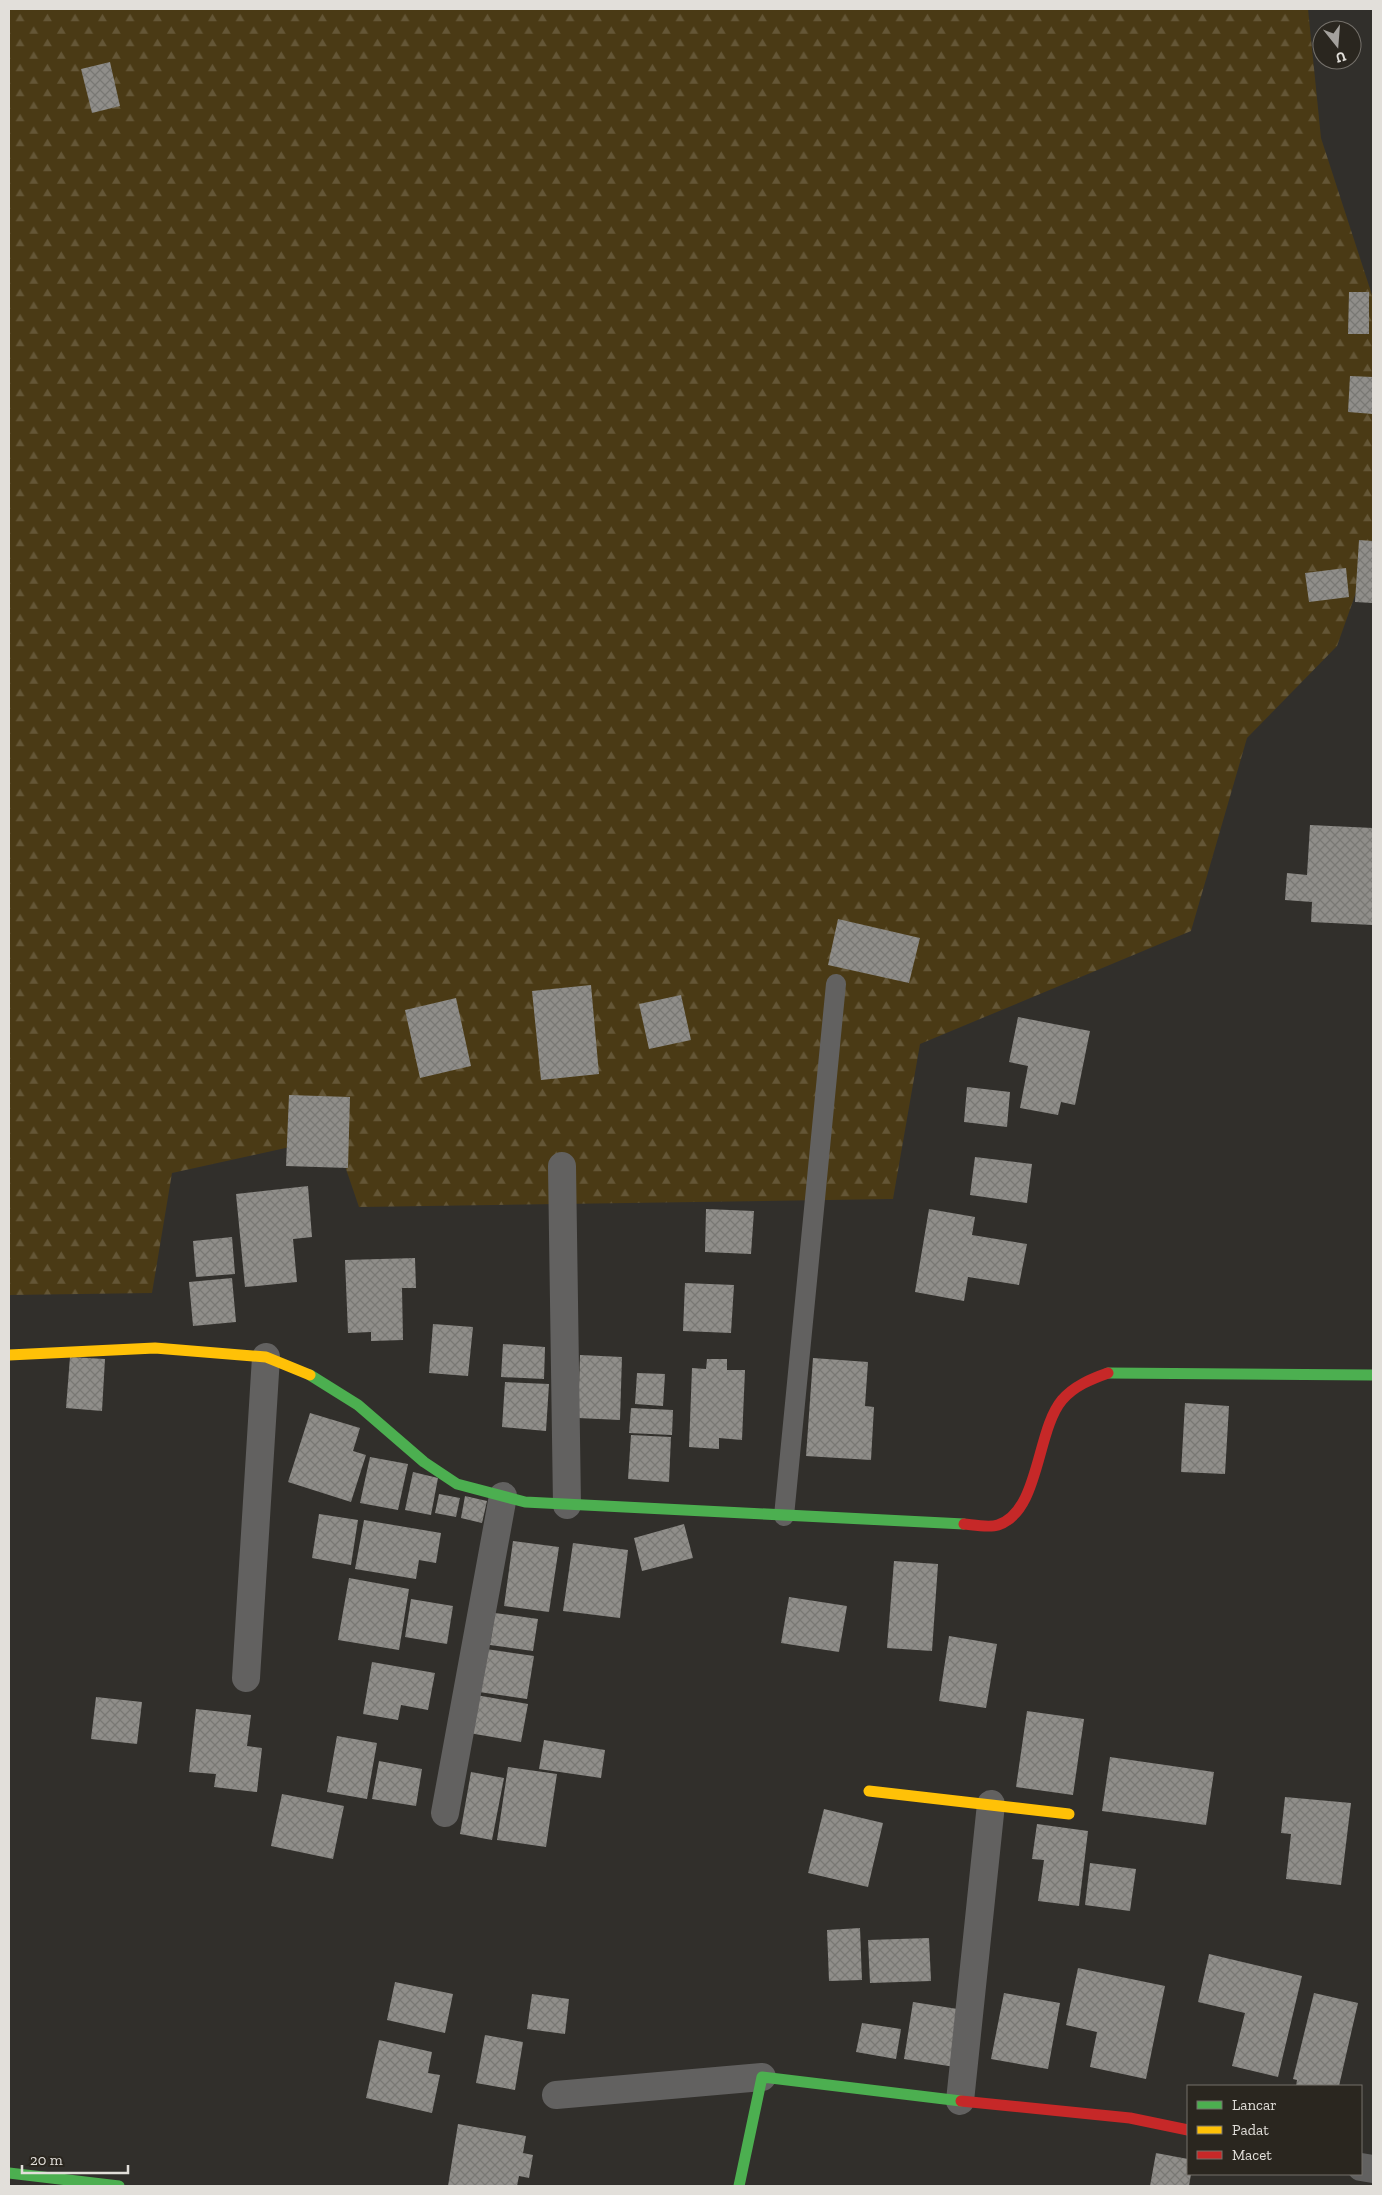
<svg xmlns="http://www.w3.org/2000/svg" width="1382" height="2195" font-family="'Zilla Slab',serif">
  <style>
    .forest { fill: url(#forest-firs) }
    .building { fill: url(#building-cross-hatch) }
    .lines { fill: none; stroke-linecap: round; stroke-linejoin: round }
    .lane { stroke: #626160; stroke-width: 20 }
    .street { stroke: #626160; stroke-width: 28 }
    .fast { stroke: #4caf50; stroke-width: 11 }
    .slow { stroke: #ffc107; stroke-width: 11 }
    .jam { stroke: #c62828; stroke-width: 11 }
  </style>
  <defs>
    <pattern id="forest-firs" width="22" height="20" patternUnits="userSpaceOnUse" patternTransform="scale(1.25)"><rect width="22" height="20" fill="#4a3a15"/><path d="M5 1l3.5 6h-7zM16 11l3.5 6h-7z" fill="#645636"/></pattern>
    <pattern id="building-cross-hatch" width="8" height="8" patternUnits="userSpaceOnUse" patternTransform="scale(1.25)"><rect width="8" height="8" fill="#908e8a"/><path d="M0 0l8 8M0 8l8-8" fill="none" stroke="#797874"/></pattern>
  </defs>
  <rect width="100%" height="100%" fill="#312f2b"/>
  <path class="forest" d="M9 9H1308L1321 138 1373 298V545L1337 646 1247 738 1191 931 920 1044 893 1199 359 1207 335 1137 172 1173 152 1293 9 1295Z"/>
  <path class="building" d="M110 62 120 106 92 113 81 69Z
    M1349 292H1369V334H1348Z
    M1350 376 1373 377V414L1348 412Z
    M1359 540 1373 541V603L1355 602Z
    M1346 568 1349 597 1309 602 1305 573Z
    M1310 825 1373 828V925L1311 922 1312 902 1285 900 1287 873 1307 875Z
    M838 919 920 938 909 983 828 965Z
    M591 985 599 1074 541 1080 532 991Z
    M681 995 691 1040 649 1049 639 1004Z
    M456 998 471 1066 420 1078 405 1010Z
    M1018 1017 1090 1031 1075 1105 1061 1102 1058 1115 1020 1108 1028 1066 1009 1062Z
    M967 1087 1010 1092 1007 1127 964 1122Z
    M289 1095 350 1097 348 1168 286 1166Z
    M975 1157 1032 1164 1027 1203 970 1195Z
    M308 1186 312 1237 293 1239 297 1282 245 1287 236 1194Z
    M706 1209 754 1211 751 1254 705 1252Z
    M929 1209 975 1217 972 1235 1027 1244 1019 1285 968 1277 964 1301 915 1292Z
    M232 1237 235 1274 196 1277 193 1241Z
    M415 1258 416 1288H402L403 1340 371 1341V1332L348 1333 345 1260Z
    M232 1278 236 1322 193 1326 189 1282Z
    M685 1283 734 1285 731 1333 683 1331Z
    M433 1324 473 1327 468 1376 429 1373Z
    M503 1344 545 1347 544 1379 501 1377Z
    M580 1355 622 1357 620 1420 578 1418Z
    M70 1357 105 1359 102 1411 66 1408Z
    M813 1358 868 1362 865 1406 874 1407 871 1460 806 1456Z
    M707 1359H727V1370H745L742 1440 719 1438V1449L689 1447 692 1368 706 1369Z
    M637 1373 665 1374 663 1406 635 1404Z
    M505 1382 549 1384 546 1431 502 1427Z
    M1185 1403 1229 1406 1225 1474 1181 1472Z
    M631 1408 673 1410 672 1435 629 1433Z
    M310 1413 360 1428 353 1451 366 1455 351 1502 288 1482Z
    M631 1435 671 1437 669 1482 628 1479Z
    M370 1457 408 1464 398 1510 360 1503Z
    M413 1472 438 1478 431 1515 405 1510Z
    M439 1494 460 1498 456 1517 435 1513Z
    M465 1496 487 1501 482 1523 461 1518Z
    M319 1514 358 1520 351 1565 312 1558Z
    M364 1520 441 1533 436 1563 419 1560 416 1579 355 1569Z
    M684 1524 693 1558 642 1571 634 1538Z
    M513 1541 559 1547 549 1612 504 1606Z
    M573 1543 628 1550 620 1618 563 1611Z
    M894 1561 938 1564 932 1651 887 1648Z
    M349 1578 409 1589 399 1650 338 1640Z
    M789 1597 847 1606 839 1652 781 1643Z
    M411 1599 453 1606 447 1644 405 1637Z
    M495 1613 538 1619 533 1651 490 1645Z
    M949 1636 997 1644 986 1708 939 1701Z
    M486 1649 534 1656 527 1699 479 1692Z
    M372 1662 435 1673 428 1710 401 1705 398 1720 363 1714Z
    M476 1695 528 1704 521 1742 469 1733Z
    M96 1697 142 1702 137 1744 91 1739Z
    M196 1709 251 1715 247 1746 262 1748 257 1792 214 1787 216 1774 189 1772Z
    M1027 1711 1084 1719 1073 1795 1016 1787Z
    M337 1736 377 1743 367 1799 327 1792Z
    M544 1740 605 1750 601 1778 539 1769Z
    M1110 1757 1214 1772 1206 1825 1102 1811Z
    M379 1761 422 1769 416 1806 372 1799Z
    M508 1767 557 1774 546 1847 497 1840Z
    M471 1772 504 1778 492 1840 460 1834Z
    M282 1794 344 1806 333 1859 271 1846Z
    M1285 1797 1351 1803 1341 1885 1286 1879 1291 1834 1281 1833Z
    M824 1809 883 1823 868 1887 808 1873Z
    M1037 1824 1088 1831 1079 1906 1038 1901 1044 1860 1032 1859Z
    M1090 1863 1136 1869 1130 1911 1085 1905Z
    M860 1928 862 1980 829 1981 827 1930Z
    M929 1938 931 1981 870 1983 868 1940Z
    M1209 1954 1302 1976 1278 2077 1232 2066 1245 2013 1198 2002Z
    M1078 1968 1165 1986 1146 2079 1090 2067 1097 2032 1066 2025Z
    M395 1982 453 1994 445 2033 387 2020Z
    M1004 1993 1060 2003 1048 2069 991 2059Z
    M1314 1993 1358 2003 1339 2086 1318 2085 1317 2086H1296L1297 2080 1293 2079Z
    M532 1994 569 1999 565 2034 527 2029Z
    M913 2002 964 2010 955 2067 904 2059Z
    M862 2023 901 2029 896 2059 856 2052Z
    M485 2035 523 2042 515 2090 476 2083Z
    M379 2040 432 2052 428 2073 440 2075 432 2113 366 2098Z
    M458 2124 526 2136 523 2153 533 2155 529 2178 519 2176 517 2186H448Z
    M1156 2153 1188 2159V2174H1191L1189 2186H1150Z"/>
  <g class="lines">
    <path class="lane" d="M784 1516 836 984"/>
    <path class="street" d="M562 1166 567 1505
      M246 1678 266 1357
      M445 1813 503 1496
      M556 2095 762 2077
      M960 2101 991 1804
      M1361 2167 1373 2169"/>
    <path class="fast" d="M1108 1373 1373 1375
      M310 1375 358 1405 424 1462 457 1484 525 1502 964 1524
      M9 2173 119 2186
      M739 2186 762 2077 961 2101"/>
    <path class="slow" d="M9 1355 155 1348 266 1357 310 1375
      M869 1791 1069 1814"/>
    <path class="jam" d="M964 1524C974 1525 989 1528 998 1525 1040 1511 1036 1431 1062 1400 1074 1386 1091 1379 1108 1373
      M961 2101 1130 2118 1188 2130"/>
  </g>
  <rect width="1382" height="2195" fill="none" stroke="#e2dfda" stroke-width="20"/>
  <rect x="1187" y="2085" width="175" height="90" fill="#2a261f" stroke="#74706a"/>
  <rect x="1197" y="2101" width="25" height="8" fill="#4caf50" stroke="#74706a"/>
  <text x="1232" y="2110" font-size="15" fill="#e2dfda">Lancar</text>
  <rect x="1197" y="2126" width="25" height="8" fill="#ffc107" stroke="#74706a"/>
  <text x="1232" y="2135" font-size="15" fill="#e2dfda">Padat</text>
  <rect x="1197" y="2151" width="25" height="8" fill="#c62828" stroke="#74706a"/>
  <text x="1232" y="2160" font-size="15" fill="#e2dfda">Macet</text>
  <g transform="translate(1337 45) rotate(163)"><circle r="24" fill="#2a261f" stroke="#74706a"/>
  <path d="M0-4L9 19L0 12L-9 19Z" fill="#a4a19d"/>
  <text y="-8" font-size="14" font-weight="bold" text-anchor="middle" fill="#e2dfda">U</text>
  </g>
  <path d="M22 2165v8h106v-8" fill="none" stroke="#e2dfda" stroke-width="2.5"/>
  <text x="30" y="2165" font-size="15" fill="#e2dfda" stroke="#2a261f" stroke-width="4" paint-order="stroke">20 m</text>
</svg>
